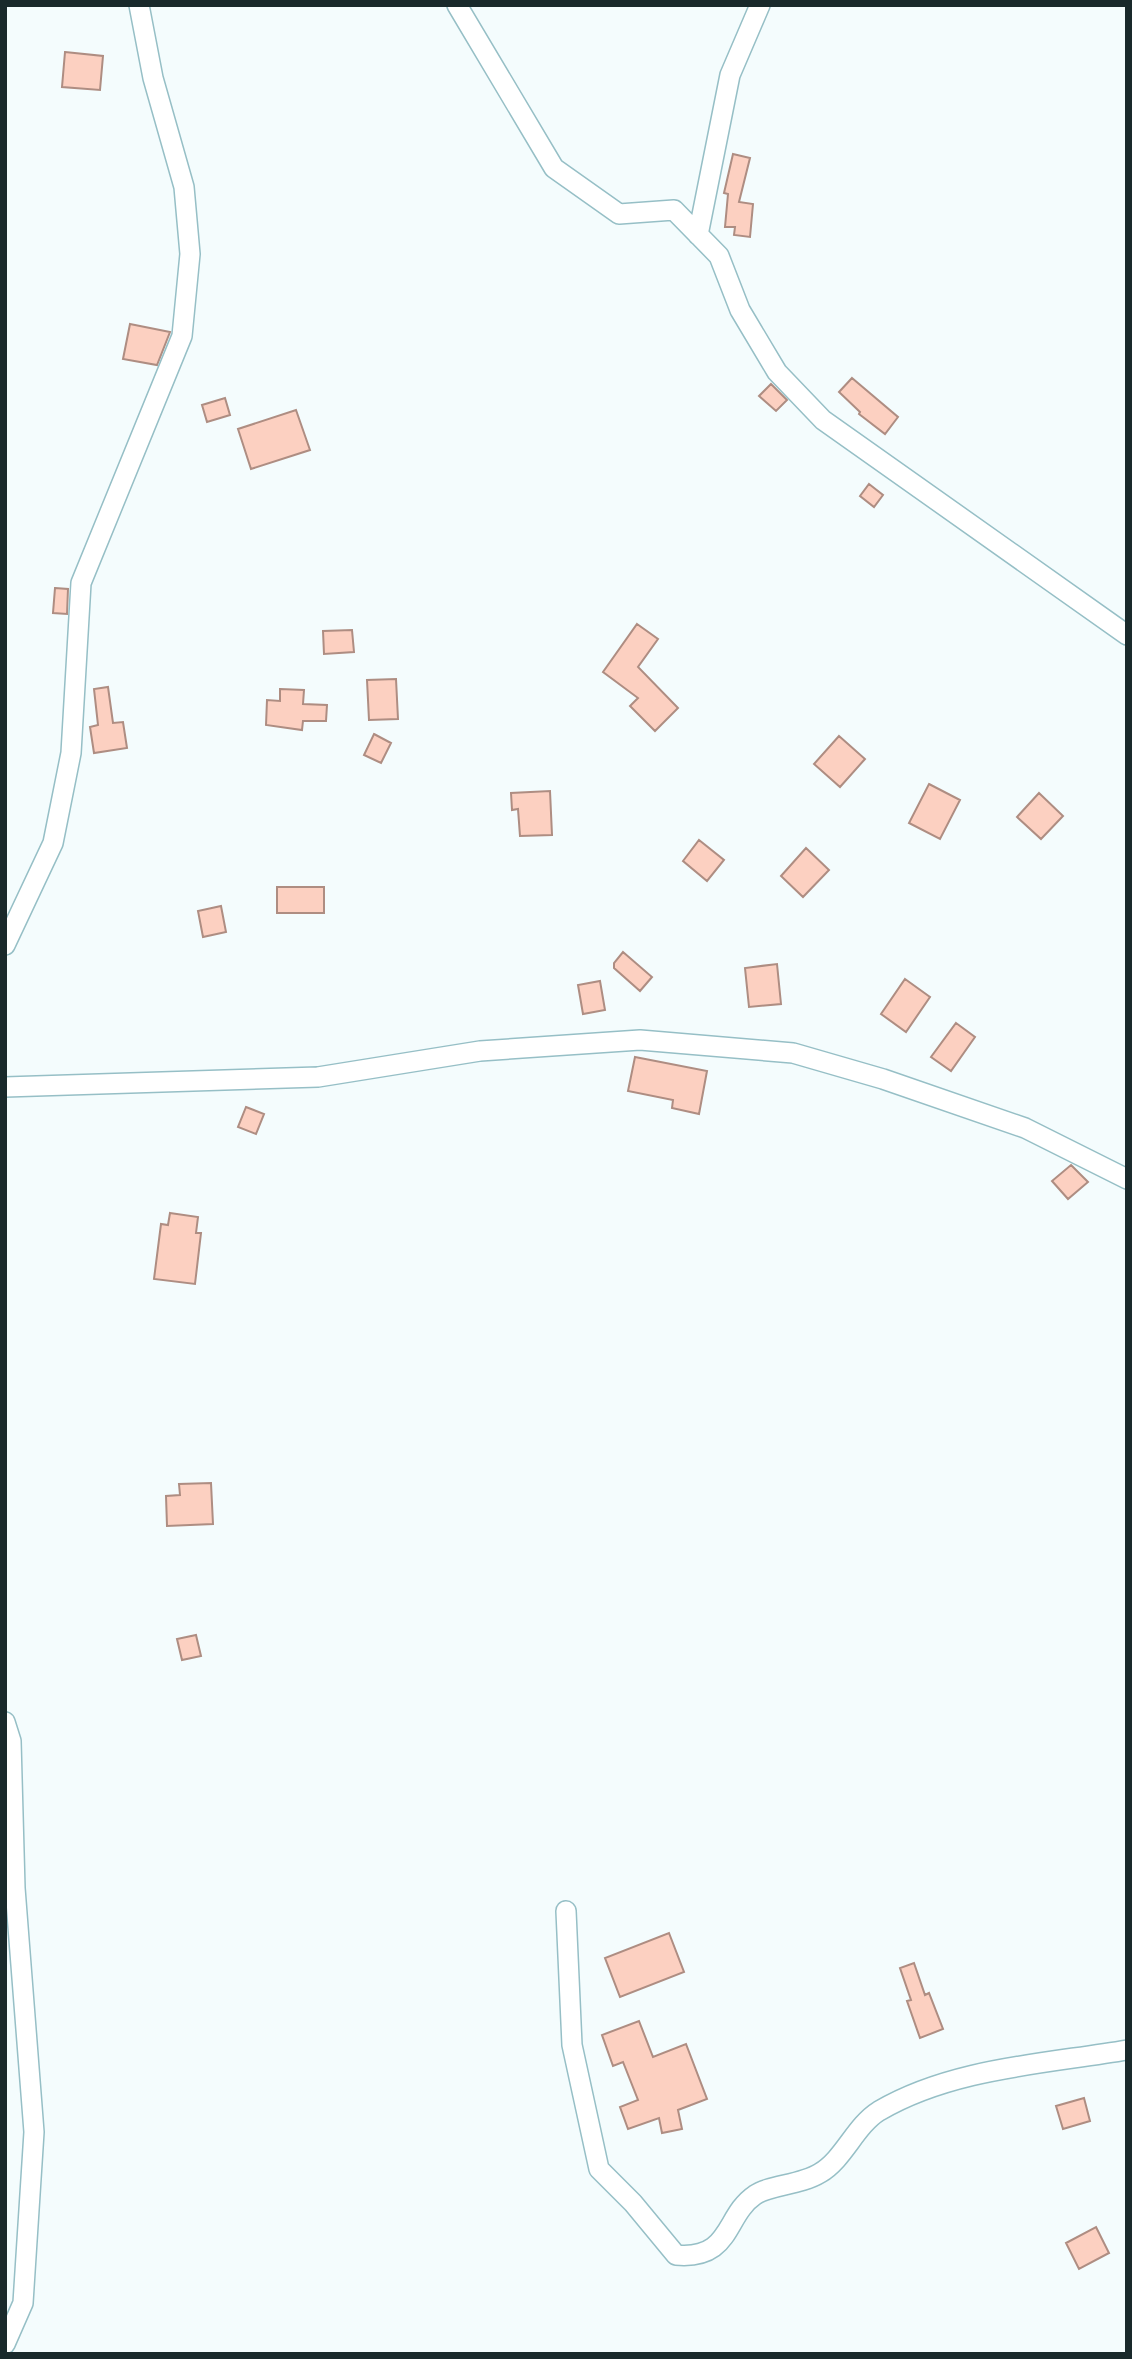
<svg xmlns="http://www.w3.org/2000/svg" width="1132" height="2359" font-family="'Asap Condensed',sans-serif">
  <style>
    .building { fill: #fcd0c1; stroke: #ae8d82; stroke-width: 2 }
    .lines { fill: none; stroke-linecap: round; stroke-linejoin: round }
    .minor-casing { stroke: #96bfc6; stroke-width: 22 }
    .minor { stroke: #fff; stroke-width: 19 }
  </style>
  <rect width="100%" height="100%" fill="#f4fcfd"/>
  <path class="building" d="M65 52 103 56 100 90 62 87Z
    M733 154 750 158 739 202 753 204 750 237 734 235 735 227H725L728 194 724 193Z
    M130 324 170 332 157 365 123 359Z
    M852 378 898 417 885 434 859 414 860 412 839 392Z
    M771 384 787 400 776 411 759 396Z
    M225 398 230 415 207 422 202 405Z
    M296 410 310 450 251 469 238 429Z
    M869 484 883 495 874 507 860 496Z
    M55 588 68 589 67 614 53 613Z
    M637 624 658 639 638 667 678 708 655 731 630 706 638 698 603 672Z
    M352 630 354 652 324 654 323 631Z
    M396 679 398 719 369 720 367 680Z
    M108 687 113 723 123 722 127 748 94 753 90 727 98 725 94 689Z
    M280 689 304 690 303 704 327 705 326 721H303L302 730 266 725 267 700 280 701Z
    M374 734 391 743 381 763 364 755Z
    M839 736 865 759 840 787 814 764Z
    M929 784 960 800 940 839 909 823Z
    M550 791 552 835 520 836 518 809 512 810 511 793Z
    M1039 793 1063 816 1041 839 1017 817Z
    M699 840 724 860 707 881 683 861Z
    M806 848 829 870 803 897 781 876Z
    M277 887H324V913H277Z
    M221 906 226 932 203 937 198 911Z
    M623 952 652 977 640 991 614 968V963Z
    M777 964 781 1004 749 1007 745 968Z
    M905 979 930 997 906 1032 881 1014Z
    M600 981 605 1010 583 1014 578 985Z
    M956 1023 975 1037 951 1071 931 1057Z
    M635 1057 707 1071 699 1114 672 1108 673 1100 628 1091Z
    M246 1107 264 1114 256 1134 238 1127Z
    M1071 1165 1088 1182 1068 1199 1052 1181Z
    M170 1213 198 1217 196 1233H201L195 1284 154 1279 161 1224 168 1225Z
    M211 1483 213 1524 167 1526 166 1496 180 1495 179 1484Z
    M196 1635 201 1656 182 1660 177 1639Z
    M669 1933 684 1972 620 1997 605 1958Z
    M914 1963 925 1995 929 1993 943 2029 920 2038 907 2001 911 2000 900 1968Z
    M639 2021 653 2057 686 2044 707 2099 678 2110 682 2129 662 2133 659 2118 628 2129 620 2107 638 2100 623 2062 613 2066 602 2035Z
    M1084 2098 1090 2121 1063 2129 1056 2106Z
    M1096 2227 1109 2253 1079 2269 1066 2243Z"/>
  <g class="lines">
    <g class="minor-casing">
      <path id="minor" d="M457 5 554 168 619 214 674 210 719 256 740 310 777 372 823 420 1127 635
        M698 235 730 75 760 5
        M5 945 53 843 71 753 81 583 182 336 190 254 184 187 153 78 139 5
        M5 1087 318 1077 480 1051 640 1040 793 1053 883 1079 1025 1128 1127 1179
        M5 1722 11 1741 15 1888 34 2132 23 2303 5 2344
        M566 1911 572 2045 599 2169 633 2203 676 2255C732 2260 724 2216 755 2195 769 2185 801 2185 820 2173 844 2159 855 2126 879 2111 952 2068 1045 2064 1127 2050"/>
    </g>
    <use href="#minor" class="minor"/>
  </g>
  <rect width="1132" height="2359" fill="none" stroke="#19292b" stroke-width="14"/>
</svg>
